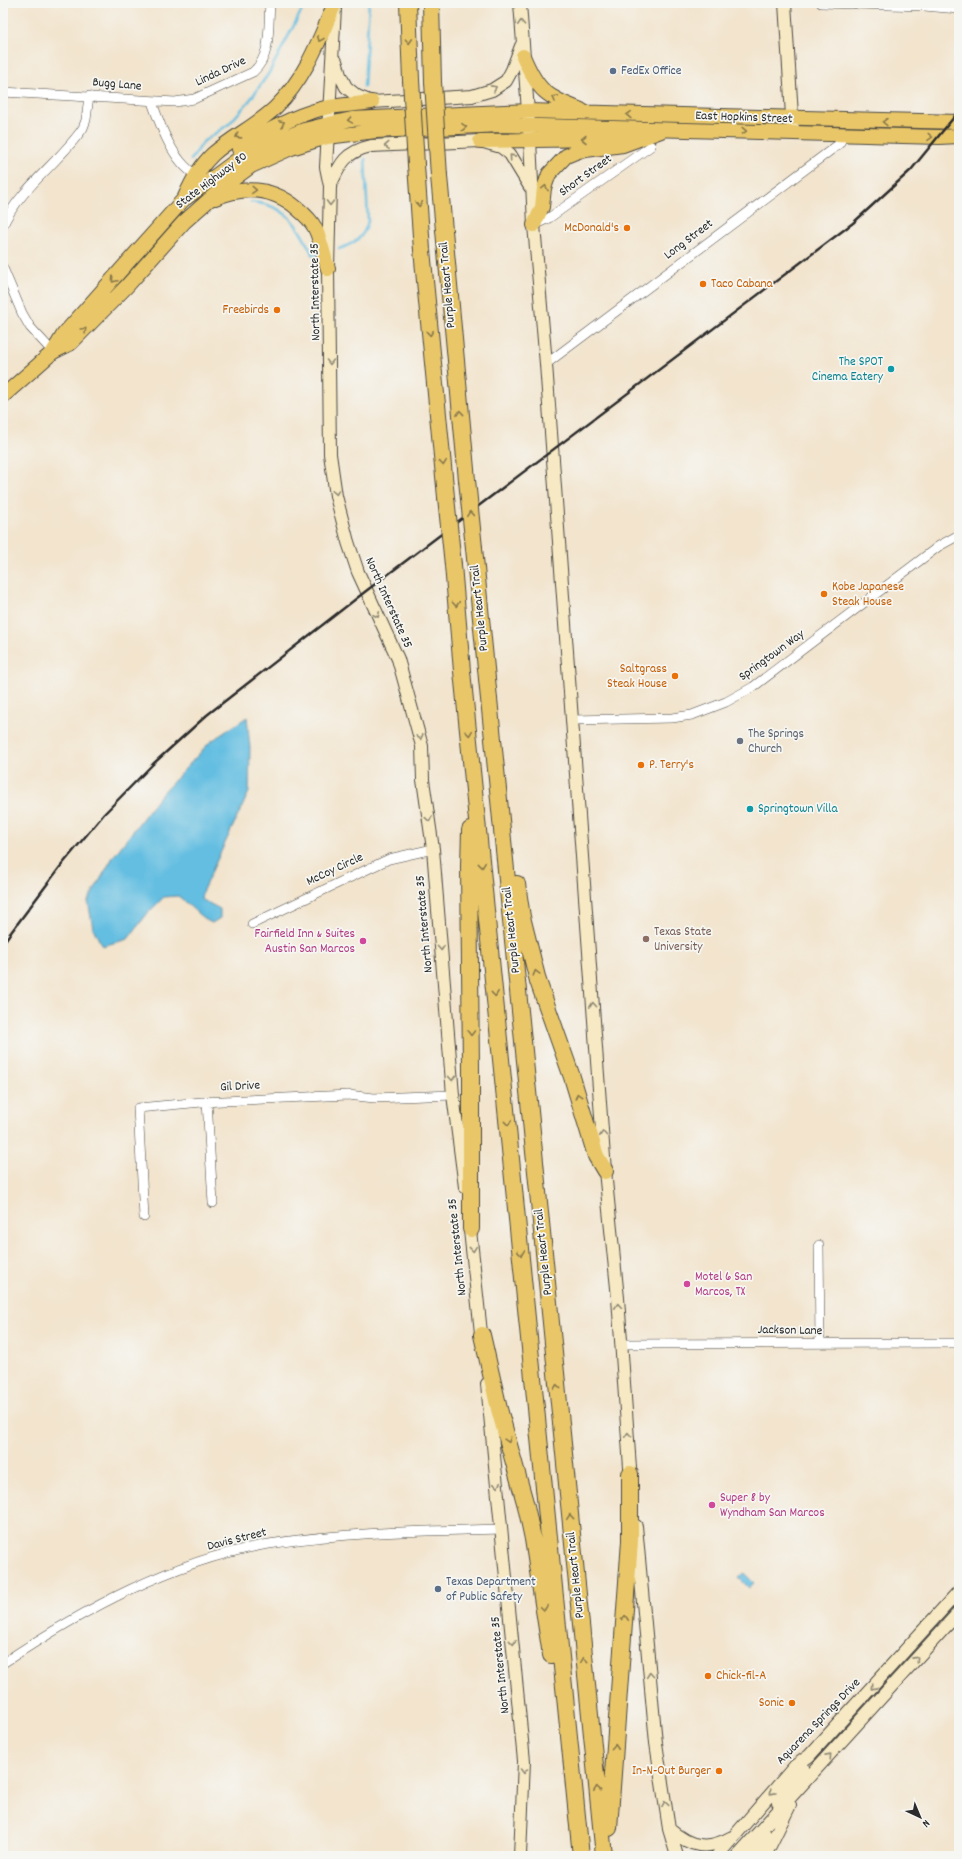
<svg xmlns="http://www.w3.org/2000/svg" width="962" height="1859" font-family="Dekko,sans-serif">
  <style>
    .water { fill: #63bee1; stroke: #477486 }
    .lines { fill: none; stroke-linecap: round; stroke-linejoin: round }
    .stream { stroke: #63bee1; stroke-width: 2.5 }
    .street-casing { stroke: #494743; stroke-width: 10 }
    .secondary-casing { stroke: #494743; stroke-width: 14 }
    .primary-casing { stroke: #494743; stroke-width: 16 }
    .highway-casing { stroke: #494743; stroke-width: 18 }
    .street { stroke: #fff; stroke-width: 9 }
    .secondary { stroke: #f6e9c3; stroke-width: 12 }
    .primary { stroke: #e9c769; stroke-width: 14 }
    .highway { stroke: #e9c769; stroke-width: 16 }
    .rail { stroke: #2b2b2b; stroke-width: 2.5 }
    .highway-bridge-casing { stroke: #494743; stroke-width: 18; stroke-linecap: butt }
    .highway-bridge { stroke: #e9c769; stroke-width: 16 }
    .oneway { stroke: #908a77 }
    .oneway2 { stroke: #8a794a }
    .service-dot { fill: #5c6f8a; stroke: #f6f6f2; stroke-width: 1.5 }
    .food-dot { fill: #e8710a; stroke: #f6f6f2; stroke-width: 1.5 }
    .culture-dot { fill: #0f9aa8; stroke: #f6f6f2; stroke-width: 1.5 }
    .worship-dot { fill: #6b7280; stroke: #f6f6f2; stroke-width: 1.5 }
    .education-dot { fill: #8d6e63; stroke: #f6f6f2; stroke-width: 1.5 }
    .hotel-dot { fill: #d1479c; stroke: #f6f6f2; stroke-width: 1.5 }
    .labels { text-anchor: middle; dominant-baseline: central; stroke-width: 3.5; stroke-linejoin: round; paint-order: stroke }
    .service-label { font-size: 13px; fill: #4e5e75; stroke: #f6f6f2; text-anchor: start }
    .street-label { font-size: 13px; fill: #2b2b2b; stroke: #f6f6f2 }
    .food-label { font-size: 13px; fill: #c56008; stroke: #f6f6f2; text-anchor: end }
    .culture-label { font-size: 13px; fill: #0d838f; stroke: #f6f6f2; text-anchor: end }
    .worship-label { font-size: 13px; fill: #5b616d; stroke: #f6f6f2; text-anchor: start }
    .education-label { font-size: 13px; fill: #785e54; stroke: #f6f6f2; text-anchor: start }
    .hotel-label { font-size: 13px; fill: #b23c85; stroke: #f6f6f2; text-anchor: start }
  </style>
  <rect width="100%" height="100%" fill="#f6f6f2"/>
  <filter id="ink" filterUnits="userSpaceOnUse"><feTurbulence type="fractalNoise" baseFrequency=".025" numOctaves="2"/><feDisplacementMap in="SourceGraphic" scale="8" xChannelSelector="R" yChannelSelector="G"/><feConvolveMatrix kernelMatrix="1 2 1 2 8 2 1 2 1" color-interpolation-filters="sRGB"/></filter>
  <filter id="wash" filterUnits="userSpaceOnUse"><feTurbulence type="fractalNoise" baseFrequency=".012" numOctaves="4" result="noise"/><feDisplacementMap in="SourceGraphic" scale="16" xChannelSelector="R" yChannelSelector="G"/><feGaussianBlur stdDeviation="0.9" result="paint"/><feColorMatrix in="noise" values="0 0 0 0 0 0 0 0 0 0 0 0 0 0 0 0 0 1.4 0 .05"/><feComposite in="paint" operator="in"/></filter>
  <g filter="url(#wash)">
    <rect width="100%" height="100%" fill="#f2e4cd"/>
    <path class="water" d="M247 717 250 748 249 792 203 890 201 899 220 909V918L212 923C201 919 188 903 178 896L164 897 147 914 128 939 102 946 93 928 88 901 113 857 159 797 210 742Z
      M744 1573 754 1583 749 1588 739 1578Z"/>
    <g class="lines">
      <path class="stream" d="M364 87 369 3
        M191 160 204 141 229 124 250 100 269 73 303 8 308 3
        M251 202C288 205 297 225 313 255H318
        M339 249C355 243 364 238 368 221L365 159"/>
    </g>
  </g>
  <g filter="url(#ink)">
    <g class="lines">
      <g class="street-casing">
        <path id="street" d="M821 3 924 6 959 9
          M3 92 175 102 194 99 253 72C272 56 268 26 270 3
          M152 102C160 125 175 168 201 177
          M3 225C21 187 60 162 83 128L86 120 89 96
          M534 225 549 218 651 146
          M3 268 22 313 30 327 53 352
          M546 364 839 144 845 134
          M572 720 672 718 692 715 726 702 753 687 939 546 959 535
          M252 924 389 859 433 849
          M207 1101 213 1203
          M144 1217 138 1108 202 1102 348 1095 374 1098 453 1095
          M819 1245 820 1344
          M621 1344 959 1343
          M3 1663C83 1610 173 1560 269 1544 346 1532 424 1531 502 1529"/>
      </g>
      <g class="secondary-casing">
        <path id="secondary" d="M520 3 530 139 534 225 546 364 605 1171 618 1298 631 1482
          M785 3 793 132
          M335 8 326 167 330 186 328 269 330 454 336 496 348 542 358 572 398 659 422 746 423 780 433 849 453 1095 465 1187
          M336 61 340 75 346 87 357 96 372 102 472 96 492 90 506 81 512 70 521 46
          M330 186C340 164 345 152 371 146L480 141 501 147 510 154 530 187
          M469 1221 482 1342
          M487 1384 524 1761 520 1856
          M636 1526 656 1743 669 1829 677 1856
          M778 1803 803 1767
          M669 1829C690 1847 707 1851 732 1837
          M717 1856 795 1766 809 1756 959 1591
          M737 1856 959 1612
          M752 1856 764 1832
          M765 1856 790 1805"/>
      </g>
      <g class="primary-casing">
        <path id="primary" d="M523 56C538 92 546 96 581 110
          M480 141 601 139 620 135 629 131
          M239 149C267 130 296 114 329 107 343 105 358 104 372 102
          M185 197C192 181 200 166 213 154 232 137 256 126 275 108 305 79 319 41 335 3
          M215 198C244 186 273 187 298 209 304 214 311 220 315 228 321 240 324 256 328 269
          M534 225 542 207 544 188 549 174 566 156 578 151 623 145 661 131
          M53 352 71 343 127 286 184 222 228 183 251 166 291 148 327 137 376 131 501 125 939 137 959 136
          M3 396 53 352 64 334 183 200 240 158 257 148 304 130 329 124 352 119 528 111 959 122"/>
      </g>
      <g class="highway-casing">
        <path id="highway" d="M408 3 411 80
          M431 3 433 82
          M416 165 422 250 446 497
          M439 176 467 480
          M474 548 604 1856
          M453 565 462 671 581 1856
          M470 830 469 866 471 1068V1229
          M517 884 522 917 538 981 572 1077 596 1156 605 1171
          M482 1335 499 1409 526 1506 533 1539 551 1655
          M609 1828 630 1541V1474"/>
      </g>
      <use href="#street" class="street"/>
      <use href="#secondary" class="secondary"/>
      <use href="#primary" class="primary"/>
      <use href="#highway" class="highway"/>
      <path class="rail" d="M3 943 60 867 104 814 153 764 207 715 366 591 853 223 911 170 959 111"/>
      <g class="highway-bridge-casing">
        <path id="highway-bridge" d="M411 80 416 165
          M433 82 439 176
          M467 480 474 548
          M446 497 453 565"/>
      </g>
      <use href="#highway-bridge" class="highway-bridge"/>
    </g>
    <defs><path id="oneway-chevron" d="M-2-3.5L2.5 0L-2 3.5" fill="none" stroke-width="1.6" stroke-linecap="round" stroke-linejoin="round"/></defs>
    <g class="oneway">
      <use href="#oneway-chevron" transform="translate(521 23) rotate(-93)"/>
      <use href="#oneway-chevron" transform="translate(494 88) rotate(-29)"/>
      <use href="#oneway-chevron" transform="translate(387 146) rotate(177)"/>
      <use href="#oneway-chevron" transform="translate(512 157) rotate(-132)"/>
      <use href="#oneway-chevron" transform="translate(330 203) rotate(91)"/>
      <use href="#oneway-chevron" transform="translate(330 362) rotate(90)"/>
      <use href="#oneway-chevron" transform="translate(336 492) rotate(81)"/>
      <use href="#oneway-chevron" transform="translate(377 615) rotate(65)"/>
      <use href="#oneway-chevron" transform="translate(420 737) rotate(77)"/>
      <use href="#oneway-chevron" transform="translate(429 819) rotate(81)"/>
      <use href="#oneway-chevron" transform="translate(441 948) rotate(85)"/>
      <use href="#oneway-chevron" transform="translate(593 1005) rotate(-94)"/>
      <use href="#oneway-chevron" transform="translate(452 1078) rotate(86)"/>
      <use href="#oneway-chevron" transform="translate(603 1134) rotate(-94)"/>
      <use href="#oneway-chevron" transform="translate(473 1249) rotate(84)"/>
      <use href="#oneway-chevron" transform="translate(618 1306) rotate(-94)"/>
      <use href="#oneway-chevron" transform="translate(628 1435) rotate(-94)"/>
      <use href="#oneway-chevron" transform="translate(497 1485) rotate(84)"/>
      <use href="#oneway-chevron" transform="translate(513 1642) rotate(84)"/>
      <use href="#oneway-chevron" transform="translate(916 1659) rotate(-48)"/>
      <use href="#oneway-chevron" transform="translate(650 1675) rotate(-95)"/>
      <use href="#oneway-chevron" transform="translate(873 1687) rotate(132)"/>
      <use href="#oneway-chevron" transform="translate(829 1756) rotate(-48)"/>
      <use href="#oneway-chevron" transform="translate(524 1771) rotate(90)"/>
      <use href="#oneway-chevron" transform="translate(772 1792) rotate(132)"/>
      <use href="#oneway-chevron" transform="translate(665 1804) rotate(-99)"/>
    </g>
    <g class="oneway2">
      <use href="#oneway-chevron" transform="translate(320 39) rotate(112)"/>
      <use href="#oneway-chevron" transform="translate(409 41) rotate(87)"/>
      <use href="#oneway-chevron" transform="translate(555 98) rotate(-151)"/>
      <use href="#oneway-chevron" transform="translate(629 115) rotate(-178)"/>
      <use href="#oneway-chevron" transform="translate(350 120) rotate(171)"/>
      <use href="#oneway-chevron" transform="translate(885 122) rotate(-179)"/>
      <use href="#oneway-chevron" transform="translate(282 123) rotate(-25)"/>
      <use href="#oneway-chevron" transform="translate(464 127) rotate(-3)"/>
      <use href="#oneway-chevron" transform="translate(744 131) rotate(2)"/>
      <use href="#oneway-chevron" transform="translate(238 136) rotate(147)"/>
      <use href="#oneway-chevron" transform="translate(930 137) rotate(2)"/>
      <use href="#oneway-chevron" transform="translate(584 139) rotate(180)"/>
      <use href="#oneway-chevron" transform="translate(545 188) rotate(-78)"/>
      <use href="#oneway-chevron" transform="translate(254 190) rotate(4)"/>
      <use href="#oneway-chevron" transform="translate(419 204) rotate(86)"/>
      <use href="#oneway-chevron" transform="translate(114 280) rotate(131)"/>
      <use href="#oneway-chevron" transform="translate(84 330) rotate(-45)"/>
      <use href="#oneway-chevron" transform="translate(430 333) rotate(84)"/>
      <use href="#oneway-chevron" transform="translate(460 413) rotate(-96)"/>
      <use href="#oneway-chevron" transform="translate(443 463) rotate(84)"/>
      <use href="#oneway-chevron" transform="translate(470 514) rotate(-96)"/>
      <use href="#oneway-chevron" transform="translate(456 604) rotate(85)"/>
      <use href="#oneway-chevron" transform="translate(469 733) rotate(84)"/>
      <use href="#oneway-chevron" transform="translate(482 865) rotate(84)"/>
      <use href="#oneway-chevron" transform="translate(536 973) rotate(-105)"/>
      <use href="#oneway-chevron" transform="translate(495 994) rotate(84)"/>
      <use href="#oneway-chevron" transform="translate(471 1033) rotate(89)"/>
      <use href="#oneway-chevron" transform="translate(578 1096) rotate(-107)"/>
      <use href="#oneway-chevron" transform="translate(508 1123) rotate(84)"/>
      <use href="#oneway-chevron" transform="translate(521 1253) rotate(84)"/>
      <use href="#oneway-chevron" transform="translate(557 1387) rotate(-96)"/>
      <use href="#oneway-chevron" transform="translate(508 1440) rotate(73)"/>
      <use href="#oneway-chevron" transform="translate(570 1517) rotate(-96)"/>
      <use href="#oneway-chevron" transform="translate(544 1608) rotate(82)"/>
      <use href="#oneway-chevron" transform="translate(625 1618) rotate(-86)"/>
      <use href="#oneway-chevron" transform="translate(584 1660) rotate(-96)"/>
      <use href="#oneway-chevron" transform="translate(615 1747) rotate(-86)"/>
      <use href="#oneway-chevron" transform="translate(597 1789) rotate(-96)"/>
    </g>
  </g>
  <g class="service-dot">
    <circle cx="613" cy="71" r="4"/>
    <circle cx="438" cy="1589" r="4"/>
  </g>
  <g class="food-dot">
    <circle cx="627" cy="228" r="4"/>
    <circle cx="703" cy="284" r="4"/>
    <circle cx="277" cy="310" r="4"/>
    <circle cx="824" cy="594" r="4"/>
    <circle cx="675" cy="676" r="4"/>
    <circle cx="641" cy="765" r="4"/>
    <circle cx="708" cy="1676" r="4"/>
    <circle cx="792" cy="1703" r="4"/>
    <circle cx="719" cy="1771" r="4"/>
  </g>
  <g class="culture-dot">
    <circle cx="891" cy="369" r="4"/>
    <circle cx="750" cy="809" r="4"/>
  </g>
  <circle class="worship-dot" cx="740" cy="741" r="4"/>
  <circle class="education-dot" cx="646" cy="939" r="4"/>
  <g class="hotel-dot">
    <circle cx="363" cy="941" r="4"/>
    <circle cx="687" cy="1284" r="4"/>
    <circle cx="712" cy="1505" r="4"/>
  </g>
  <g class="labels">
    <g class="service-label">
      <text x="621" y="71">FedEx Office</text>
      <text x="446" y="1582">Texas Department<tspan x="446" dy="15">of Public Safety</tspan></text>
    </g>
    <g class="street-label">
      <text transform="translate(221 72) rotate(-25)">Linda Drive</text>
      <text transform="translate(117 85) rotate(5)">Bugg Lane</text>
      <text transform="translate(744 118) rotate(2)">East Hopkins Street</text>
      <text transform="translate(586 176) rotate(-36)">Short Street</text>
      <text transform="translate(212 181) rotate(-37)">State Highway 80</text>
      <text transform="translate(689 240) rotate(-37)">Long Street</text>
      <text transform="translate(448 285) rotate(-95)">Purple Heart Trail</text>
      <text transform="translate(316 292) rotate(-91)">North Interstate 35</text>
      <text transform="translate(388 603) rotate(66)">North Interstate 35</text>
      <text transform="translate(480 608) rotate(-96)">Purple Heart Trail</text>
      <text transform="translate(772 656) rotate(-36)">Springtown Way</text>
      <text transform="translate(335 870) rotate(-25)">McCoy Circle</text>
      <text transform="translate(425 924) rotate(-95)">North Interstate 35</text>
      <text transform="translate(512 930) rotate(-96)">Purple Heart Trail</text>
      <text transform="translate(240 1087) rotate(-3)">Gil Drive</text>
      <text transform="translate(458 1247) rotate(-96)">North Interstate 35</text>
      <text transform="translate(544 1252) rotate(-96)">Purple Heart Trail</text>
      <text transform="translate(790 1331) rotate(1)">Jackson Lane</text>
      <text transform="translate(237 1540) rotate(-14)">Davis Street</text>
      <text transform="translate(576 1575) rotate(-96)">Purple Heart Trail</text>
      <text transform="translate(501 1665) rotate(-96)">North Interstate 35</text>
      <text transform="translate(819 1722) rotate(-46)">Aquarena Springs Drive</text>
    </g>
    <g class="food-label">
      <text x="619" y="228">McDonald's</text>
      <text x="711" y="284" text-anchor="start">Taco Cabana</text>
      <text x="269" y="310">Freebirds</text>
      <text x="832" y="587" text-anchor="start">Kobe Japanese<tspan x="832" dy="15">Steak House</tspan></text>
      <text x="667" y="669">Saltgrass<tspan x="667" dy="15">Steak House</tspan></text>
      <text x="649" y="765" text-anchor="start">P. Terry's</text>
      <text x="716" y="1676" text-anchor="start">Chick-fil-A</text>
      <text x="784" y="1703">Sonic</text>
      <text x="711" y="1771">In-N-Out Burger</text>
    </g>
    <g class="culture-label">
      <text x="883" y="362">The SPOT<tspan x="883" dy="15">Cinema Eatery</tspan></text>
      <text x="758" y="809" text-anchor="start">Springtown Villa</text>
    </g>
    <g class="worship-label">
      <text x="748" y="734">The Springs<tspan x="748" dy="15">Church</tspan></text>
    </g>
    <g class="education-label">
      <text x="654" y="932">Texas State<tspan x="654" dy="15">University</tspan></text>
    </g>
    <g class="hotel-label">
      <text x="355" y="934" text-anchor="end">Fairfield Inn &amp; Suites<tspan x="355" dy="15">Austin San Marcos</tspan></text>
      <text x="695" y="1277">Motel 6 San<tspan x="695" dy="15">Marcos, TX</tspan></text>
      <text x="720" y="1498">Super 8 by<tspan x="720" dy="15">Wyndham San Marcos</tspan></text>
    </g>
  </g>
  <rect width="962" height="1859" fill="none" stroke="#f6f6f2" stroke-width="16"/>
  <g transform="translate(920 1817) rotate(136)" stroke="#f6f6f2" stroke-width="3" paint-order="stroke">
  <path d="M0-3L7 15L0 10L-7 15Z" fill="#2b2b2b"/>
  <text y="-6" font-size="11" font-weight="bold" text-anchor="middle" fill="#2b2b2b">N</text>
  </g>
</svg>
